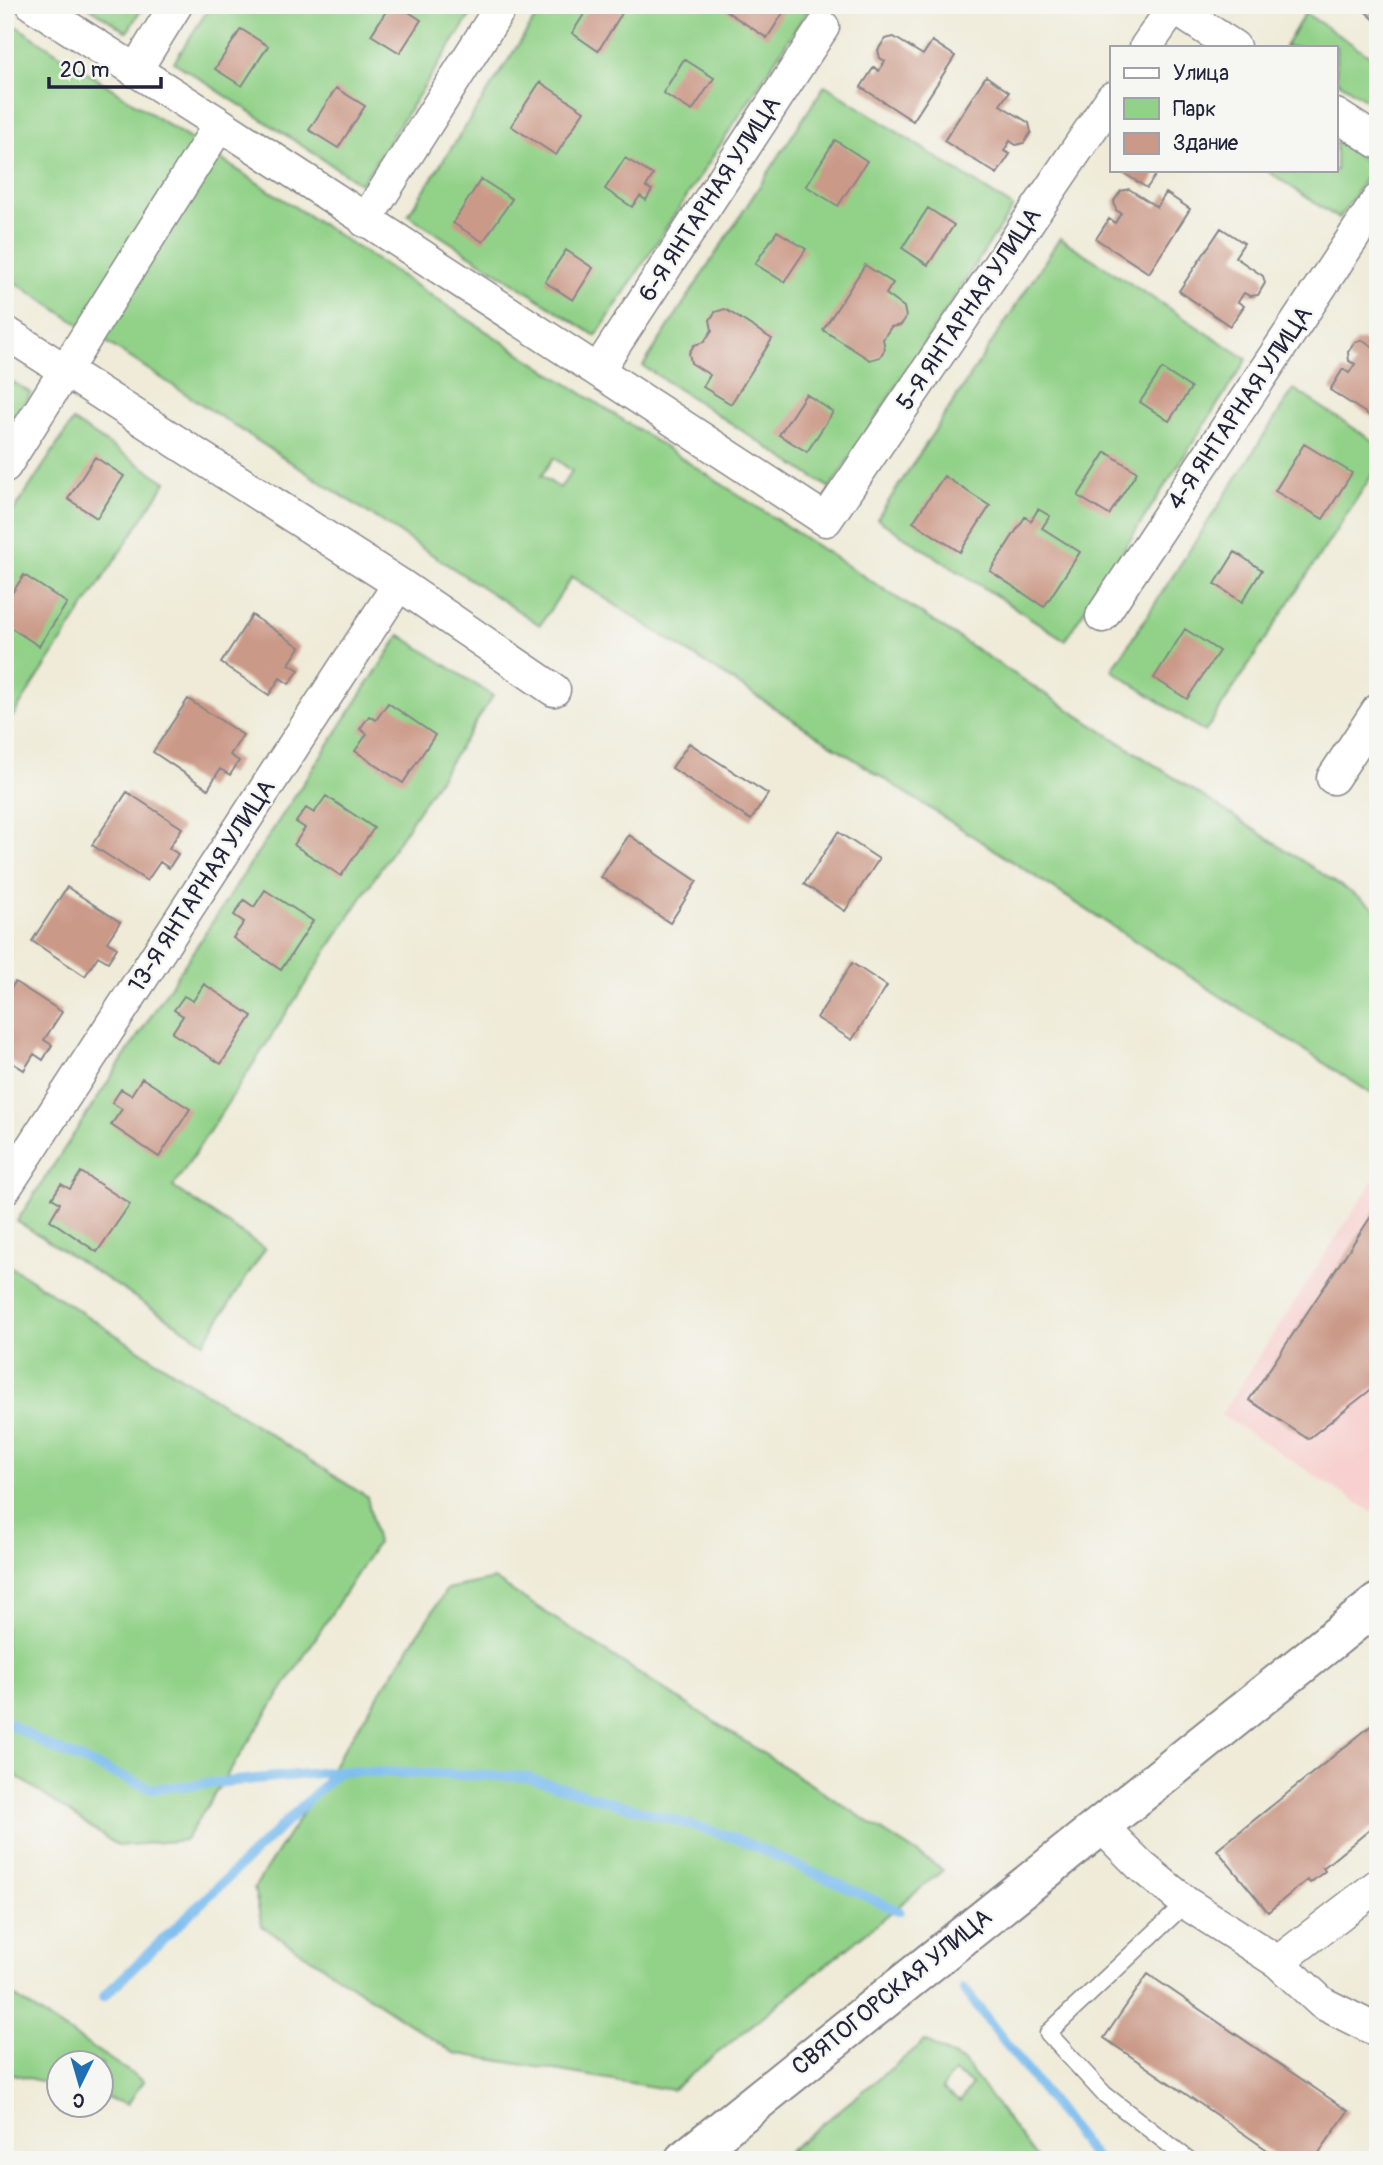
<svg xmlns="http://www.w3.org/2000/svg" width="1383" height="2165" font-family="Pangolin,sans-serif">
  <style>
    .built { fill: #f7d0cf }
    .green { fill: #92d288; stroke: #5a7a62; stroke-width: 2; fill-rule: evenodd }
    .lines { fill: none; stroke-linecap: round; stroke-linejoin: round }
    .stream { stroke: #79bcef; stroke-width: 10 }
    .building { fill: #cb9987 }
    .lane-casing { stroke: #88868a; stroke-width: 19 }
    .street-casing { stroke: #88868a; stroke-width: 35 }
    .secondary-casing { stroke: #88868a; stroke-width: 42 }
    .lane { stroke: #fff; stroke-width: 16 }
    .street { stroke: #fff; stroke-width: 32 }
    .secondary { stroke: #fff; stroke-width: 38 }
    .labels { text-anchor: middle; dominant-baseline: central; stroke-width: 5; stroke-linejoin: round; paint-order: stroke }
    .street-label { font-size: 24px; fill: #22223b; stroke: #f6f6f2 }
  </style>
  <rect width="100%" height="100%" fill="#f6f6f2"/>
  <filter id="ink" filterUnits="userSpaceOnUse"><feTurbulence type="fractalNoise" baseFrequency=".0143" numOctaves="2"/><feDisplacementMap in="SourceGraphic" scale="14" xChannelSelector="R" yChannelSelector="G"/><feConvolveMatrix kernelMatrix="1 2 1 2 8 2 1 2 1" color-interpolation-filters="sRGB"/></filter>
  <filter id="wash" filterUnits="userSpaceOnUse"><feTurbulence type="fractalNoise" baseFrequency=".00686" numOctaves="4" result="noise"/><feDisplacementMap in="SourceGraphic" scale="28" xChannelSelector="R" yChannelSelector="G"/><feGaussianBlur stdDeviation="1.57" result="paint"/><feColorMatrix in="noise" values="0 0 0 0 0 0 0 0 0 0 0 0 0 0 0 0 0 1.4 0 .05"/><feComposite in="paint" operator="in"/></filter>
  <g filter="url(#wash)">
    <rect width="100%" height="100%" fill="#efebd8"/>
    <path class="built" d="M1378 1173V1516L1221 1415Z"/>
    <path class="green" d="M86 5H144L127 32Z
      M211 5H477L361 184 174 62Z
      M544 5H811L596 336 408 215Z
      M1305 13 1378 61V108L1336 80V47H1285Z
      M5 19 1378 910V1098L572 577 540 625 5 276ZM554 458 572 471 560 488 541 476Z
      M825 85 1013 207 830 488 643 366Z
      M1336 141 1373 166 1339 219 1266 170H1336Z
      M1060 238 1247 359 1065 640 877 519Z
      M5 377 31 393 5 432Z
      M1294 389 1378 444V466L1205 732 1112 670Z
      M73 421 166 482 5 728V524Z
      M400 635 493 696 173 1187 265 1249 204 1342 17 1221Z
      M5 1263 367 1497 377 1543 185 1840 118 1846 5 1768Z
      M494 1579 943 1870 672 2090 454 2053 262 1926 254 1888 447 1589Z
      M5 1990 143 2081 128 2104 102 2097V2064H60L59 2086 5 2072Z
      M925 2041 964 2062 1038 2160H778ZM954 2072 972 2084 960 2102 942 2089Z"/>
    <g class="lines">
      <path class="stream" d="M5 1721 52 1748 152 1789 339 1771 525 1777 735 1838 899 1911
        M964 1989 1096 2160
        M103 1997 339 1771"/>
    </g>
    <g id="blocks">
      <path class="building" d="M390 5H398L421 20 400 53 371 35Z
        M590 5H617L624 10 598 51 572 33Z
        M730 5H778L785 10 767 38 726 11Z
        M1358 5H1378V23Z
        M241 29 268 46 242 86 215 69Z
        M894 37 923 55 932 41 955 56 913 121 861 87 874 67 879 71 885 61 880 58 878 50 885 39Z
        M684 59 714 78 692 111 663 93Z
        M986 76 1009 92 1000 105 1029 123 1031 132 1024 143 1016 145 1010 141 1004 151 1010 154 997 174 944 141Z
        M540 82 584 111 556 155 511 126Z
        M336 88 365 106 338 148 309 130Z
        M835 140 867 161 838 206 806 186Z
        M625 158 653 175 646 187 652 190 646 200 640 196 632 207 605 189Z
        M1119 170H1159L1147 188Z
        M481 179 512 199 483 242 453 223Z
        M1129 189 1157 207 1166 193 1190 209 1149 273 1096 239 1109 219 1115 223 1121 213 1116 210 1114 201 1121 191Z
        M928 208 954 225 928 265 902 248Z
        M1221 228 1244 243 1235 257 1263 276 1265 283 1258 295 1250 296 1244 293 1238 302 1244 306 1230 326 1179 291Z
        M777 231 806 249 784 282 755 264Z
        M566 250 593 268 573 300 545 282Z
        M865 265 893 283 886 294 904 307 906 317 901 325 891 327 883 339 885 349 880 357 870 360 823 330Z
        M725 309 772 339 731 404 703 387 710 375 691 363 689 353 694 345 704 342 712 330 710 320 715 312Z
        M1363 340 1378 350V421L1330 390 1343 369 1349 373 1355 364 1349 361 1348 352 1355 342Z
        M1162 369 1191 388 1169 421 1140 402Z
        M806 394 833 412 807 452 779 435Z
        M1304 444 1352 473 1323 519 1275 491Z
        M1106 452 1137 472 1109 515 1078 496Z
        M95 457 124 476 97 518 68 499Z
        M944 476 990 506 960 552 913 522Z
        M1038 509 1050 516 1042 528 1080 552 1044 607 990 571 1025 517 1031 521Z
        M1235 552 1262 570 1242 602 1215 584Z
        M24 575 67 603 39 646 5 624V604Z
        M252 615 300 647 289 664 299 670 289 684 280 678 269 695 221 663Z
        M1185 629 1219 651 1187 699 1154 678Z
        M188 699 243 735 230 755 239 761 230 775 220 769 208 789 153 752Z
        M388 703 435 735 403 783 355 751 367 734 360 729 369 716 376 720Z
        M689 743 768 794 751 820 672 768Z
        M127 792 182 828 169 848 178 854 169 868 160 862 147 881 92 845Z
        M326 796 374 828 341 876 294 845 305 828 296 822 306 808 314 813Z
        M838 832 879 859 845 911 804 884Z
        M629 835 697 881 670 923 601 877Z
        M67 887 120 922 107 942 117 948 108 962 98 956 85 976 32 941Z
        M265 890 313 921 281 970 233 938 244 922 234 915 244 900 254 907Z
        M852 963 887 986 852 1040 817 1018Z
        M15 982 62 1012 44 1040 52 1045 43 1060 34 1054 24 1070 5 1058V997Z
        M204 984 252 1016 221 1064 172 1033 183 1016 174 1010 184 996 193 1001Z
        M142 1078 190 1109 159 1157 111 1125 122 1109 112 1103 121 1089 131 1095Z
        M81 1172 130 1204 97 1252 50 1220 60 1203 52 1198 61 1184 70 1189Z
        M1378 1206V1384L1308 1439 1249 1400Z
        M1378 1720V1823L1323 1868 1325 1871 1310 1883 1307 1880 1268 1912 1217 1850Z
        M1148 1974 1348 2111 1314 2160H1282L1104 2038Z"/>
    </g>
  </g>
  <g filter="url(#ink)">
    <use href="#blocks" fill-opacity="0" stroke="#88868a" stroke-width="2"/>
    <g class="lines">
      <g class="lane-casing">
        <path id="lane" d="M1186 1903 1048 2033 1104 2094 1189 2160"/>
      </g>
      <g class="street-casing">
        <path id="street" d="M33 5 220 124 826 520 1112 98
          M1170 5 1234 47
          M1146 47 1174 7
          M135 71 176 5
          M1336 115 1378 142
          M365 221 502 5
          M5 332 399 584 554 690
          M598 370 823 27
          M5 466 220 124
          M1102 616 1378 200
          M1333 778 1378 710
          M5 1188 399 584
          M1100 1825 1141 1866 1186 1903 1278 1962 1322 2003 1378 2031
          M1278 1962 1378 1885"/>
      </g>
      <g class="secondary-casing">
        <path id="secondary" d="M684 2160 1378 1603"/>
      </g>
      <use href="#lane" class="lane"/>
      <use href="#street" class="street"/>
      <use href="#secondary" class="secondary"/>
    </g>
  </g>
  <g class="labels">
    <g class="street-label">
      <text transform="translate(710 199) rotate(-57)">6-Я ЯНТАРНАЯ УЛИЦА</text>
      <text transform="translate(969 309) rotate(-56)">5-Я ЯНТАРНАЯ УЛИЦА</text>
      <text transform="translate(1240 408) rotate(-56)">4-Я ЯНТАРНАЯ УЛИЦА</text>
      <text transform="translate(202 886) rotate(-57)">13-Я ЯНТАРНАЯ УЛИЦА</text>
      <text transform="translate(892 1992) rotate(-39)">СВЯТОГОРСКАЯ УЛИЦА</text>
    </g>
  </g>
  <rect width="1383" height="2165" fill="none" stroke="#f6f6f2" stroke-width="28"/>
  <rect x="1110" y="46" width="228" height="126" fill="#f6f6f2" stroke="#a1a1a9" stroke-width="2"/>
  <rect x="1124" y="68" width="35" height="10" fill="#ffffff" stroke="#a1a1a9" stroke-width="2"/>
  <text x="1173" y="80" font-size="21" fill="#22223b">Улица</text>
  <rect x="1124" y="98" width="35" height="21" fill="#92d288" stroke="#a1a1a9" stroke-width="2"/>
  <text x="1173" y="116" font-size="21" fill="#22223b">Парк</text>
  <rect x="1124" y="133" width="35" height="21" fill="#cb9987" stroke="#a1a1a9" stroke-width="2"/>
  <text x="1173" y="150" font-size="21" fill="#22223b">Здание</text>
  <g transform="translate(80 2084) rotate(185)"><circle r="33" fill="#f6f6f2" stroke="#a1a1a9" stroke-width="2"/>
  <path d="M0-5L12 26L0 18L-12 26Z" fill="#1f6fb2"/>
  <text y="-10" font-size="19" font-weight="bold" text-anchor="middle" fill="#22223b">С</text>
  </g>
  <path d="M49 77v10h112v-10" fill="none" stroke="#22223b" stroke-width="3.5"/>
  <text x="60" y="77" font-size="21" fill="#22223b" stroke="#f6f6f2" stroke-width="5" paint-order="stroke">20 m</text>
</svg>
